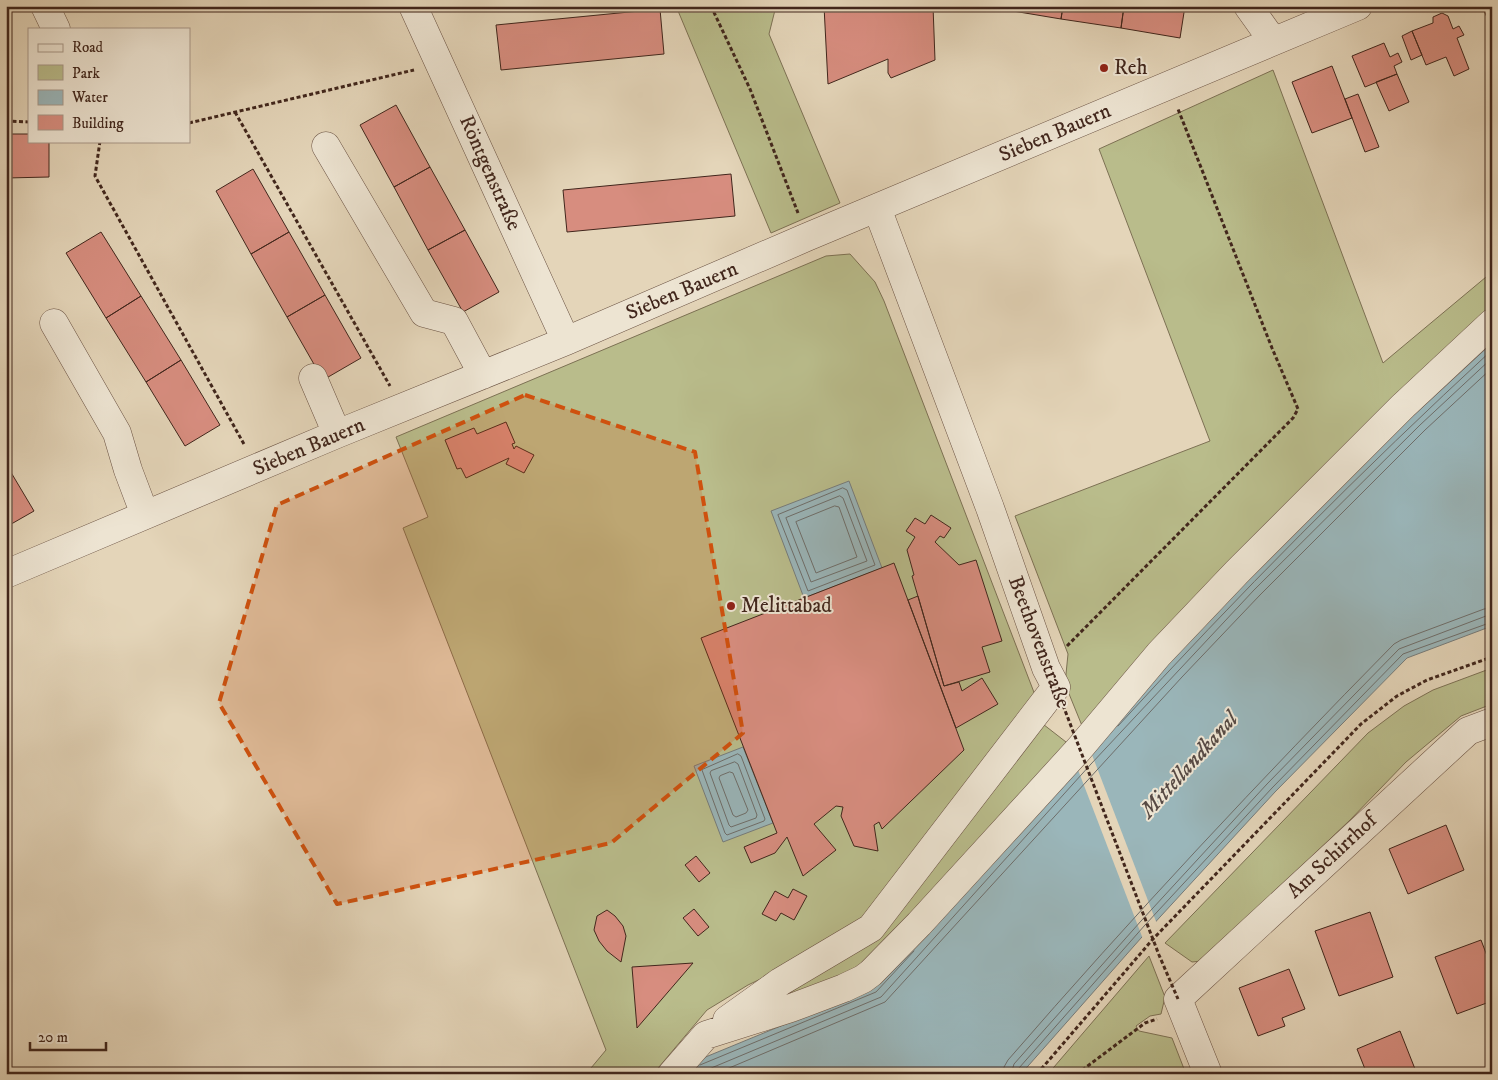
<svg xmlns="http://www.w3.org/2000/svg" width="1498" height="1080" font-family="'IM FELL DW Pica',serif">
  <style>
    .green { fill: #b9bc8b; stroke: #7d7154 }
    .water { fill: #9ab6ba; stroke: #767c7b }
    .pier { fill: #e4d5b9 }
    .lines { fill: none; stroke-linecap: round; stroke-linejoin: round }
    .shore { stroke: #6e6e6b; stroke-width: 1 }
    .building { fill: #d78d7f; stroke: #41261c }
    .minor-casing { stroke: #6a5243; stroke-width: 29 }
    .path { stroke: #41261c; stroke-width: 3; stroke-dasharray: 4 2.5; stroke-linecap: butt }
    .minor { stroke: #ede4d2; stroke-width: 28 }
    .path-bridge { stroke: #41261c; stroke-width: 3; stroke-dasharray: 4 2.5; stroke-linecap: butt }
    .marked { fill: #cf510e; fill-opacity: 0.2; stroke: #cf510e; stroke-width: 4; stroke-dasharray: 10 6; stroke-linejoin: round }
    .poi-dot { fill: #8f2418; stroke: #ede4d2; stroke-width: 2 }
    .labels { text-anchor: middle; dominant-baseline: central; stroke-width: 4; stroke-linejoin: round; paint-order: stroke }
    .poi-label { font-size: 21px; fill: #41261c; stroke: #ede4d2; text-anchor: start }
    .street-label { font-size: 21px; fill: #41261c; stroke: #ede4d2 }
    .water-label { font-size: 22px; font-style: italic; fill: #574a44; stroke: #ede4d2 }
  </style>
  <rect width="100%" height="100%" fill="#e4d5b9"/>
  <filter id="stains"><feTurbulence type="fractalNoise" baseFrequency=".004" numOctaves="4"/><feColorMatrix values="0 0 0 0 .2 0 0 0 0 .09 0 0 0 0 .02 0 0 0 .5 -.17"/></filter>
  <radialGradient id="worn" r=".72"><stop offset=".6" stop-color="#630" stop-opacity="0"/><stop offset="1" stop-color="#630" stop-opacity=".3"/></radialGradient>
  <path class="green" d="M676 6H776L769 34 840 203 771 233Z
    M1273 70 1383 363 1492 272V315L1085 733 1065 684 1068 654 1015 516 1210 441 1099 149Z
    M850 254 875 282 884 301 1035 695 877 908 775 972 748 985 707 1010 653 1074H586L606 1050 403 528 428 517 396 437 826 256Z
    M1492 668V704L1461 716 1406 762 1350 820 1202 961 1192 962 1165 943 1368 733 1404 706 1433 690Z
    M1039 721 1066 742 1069 750 867 968 786 1000 785 996 867 941Z
    M1149 956 1165 997 1161 1014 1150 1016 1136 1026 1139 1031 1172 1038 1186 1074H1048Z"/>
  <path class="water" d="M1492 343V626L1407 658 1275 792 1149 929 1021 1074H682L691 1063 873 988 1168 664 1246 582 1412 417Z
    M849 481 882 568 804 598 771 511Z
    M743 747 773 823 723 842 694 766Z"/>
  <path class="pier" d="M1089 747 1157 924 1143 939 1075 762Z"/>
  <g class="lines">
    <path class="shore" d="M843 488 847 490 875 565 808 591 778 515Z
      M840 496 843 498 867 561 811 582 786 518Z
      M835 506 839 507 857 557 816 573 796 522Z
      M1118 726C1237 596 1362 470 1492 350
      M738 754 741 756 765 819 764 821 727 835 725 833 702 770Z
      M735 762 738 764 757 815 756 818 731 827 729 825 710 773 711 771Z
      M730 772 733 773 748 810 746 813 736 817 733 815 719 778 720 776Z
      M700 1065 876 992 914 951
      M697 1074 881 997 1091 764 1254 590 1420 425 1492 358
      M715 1074 885 1002 1182 677 1260 595 1425 430 1492 368
      M1004 1074V1067L1008 1060C1132 917 1261 779 1394 644L1401 640 1484 609 1492 608
      M1011 1074 1014 1064 1141 921 1267 784 1399 649 1486 616H1492
      M1017 1074 1019 1068 1145 925 1272 788 1403 654 1492 622"/>
  </g>
  <path class="building" d="M824 6H933L935 60 891 78 888 73V59L828 84Z
    M1002 6H1063L1061 19 1001 9Z
    M1063 6H1124L1121 28 1061 19Z
    M1124 6H1185L1180 38 1121 28Z
    M1482 6H1492V29Z
    M660 9 664 54 501 70 496 25Z
    M1442 13 1448 16 1453 29 1459 26 1464 35 1457 38 1469 69 1454 76 1446 57 1426 65 1412 31 1433 23V17Z
    M1412 31 1422 55 1411 60 1402 36Z
    M1384 43 1390 57 1398 53 1402 62 1394 66 1397 74 1365 87 1352 56Z
    M1332 66 1352 118 1312 133 1292 82Z
    M1397 74 1409 102 1389 111 1376 82Z
    M1358 94 1379 147 1365 152 1345 99Z
    M396 105 430 167 394 187 360 125Z
    M6 134H29V141H49V177L6 178Z
    M430 167 465 230 428 250 394 187Z
    M253 169 289 232 251 254 216 191Z
    M731 174 735 216 567 232 563 190Z
    M465 230 499 292 463 312 428 250Z
    M101 232 141 296 106 318 66 253Z
    M289 232 325 295 287 317 251 254Z
    M325 295 361 358 323 380 287 317Z
    M141 296 181 360 146 382 106 318Z
    M181 360 220 425 185 446 146 382Z
    M506 422 515 443 512 444 514 449 516 446 534 455 524 473 506 464 509 458 466 478 461 468 457 469 445 440 474 428 477 434Z
    M6 464 34 511 6 527Z
    M931 515 951 528 944 538 940 536 935 542 959 565 976 560 1002 641 982 647 990 672 944 686 912 576 914 575 907 550 915 537 906 531 915 518 925 524Z
    M894 563 964 750 882 829 879 822 874 825 878 851 854 846 841 816 843 807 836 806 814 824 836 850 803 876 787 837 775 853 751 863 744 847 777 833 701 638Z
    M918 596 944 686 959 682 962 691 982 678 998 704 956 728 908 600Z
    M1446 825 1464 870 1408 894 1389 849Z
    M696 856 710 873 699 882 685 865Z
    M793 889 807 896 794 920 781 913 776 921 762 914 775 891 788 898Z
    M694 909 709 927 698 936 683 918Z
    M607 910 615 916 623 926 626 936 621 962 607 951 599 941 594 930 597 916Z
    M1370 912 1393 977 1339 996 1315 931Z
    M1481 940 1492 969V1001L1457 1014 1435 957Z
    M693 963 637 1028 632 967Z
    M1289 969 1305 1009 1282 1018 1285 1026 1258 1036 1239 988Z
    M1400 1031 1417 1074H1367L1357 1049Z"/>
  <g class="lines">
    <g class="minor-casing">
      <path id="minor" d="M45 6 56 29
        M413 6 566 341
        M1248 6 1273 41
        M326 146 424 313 454 321 483 375
        M54 323 117 433 128 470 145 515
        M313 378 337 434
        M6 574 337 434 566 341 807 237 1358 6
        M727 1020 780 982 871 928 1056 687 1046 668 990 508 877 208
        M672 1074 706 1035 791 1008 844 988 863 979 871 973 919 924 973 865 1079 749 1159 654 1237 572 1403 406 1492 323
        M1208 1074 1178 999 1468 731 1492 722"/>
    </g>
    <path class="path" d="M711 6 750 89 798 213
      M235 112 390 386
      M6 121 29 122
      M189 123 414 70
      M100 141 95 176 245 446
      M1067 646 1293 418 1298 409 1272 348 1178 109
      M1037 1074 1153 939 1361 724 1397 696 1427 680 1492 657
      M1077 1074 1145 1023 1157 1019"/>
    <use href="#minor" class="minor"/>
    <path class="path-bridge" d="M1056 687 1159 955 1178 999"/>
  </g>
  <path class="marked" d="M525 395 695 452 743 733 611 843 337 904 219 703 277 505Z"/>
  <g class="poi-dot">
    <circle cx="1104" cy="68" r="5"/>
    <circle cx="731" cy="606" r="5"/>
  </g>
  <g class="labels">
    <g class="poi-label">
      <text x="1114" y="68">Reh</text>
      <text x="741" y="606">Melittabad</text>
    </g>
    <g class="street-label">
      <text transform="translate(1055 133) rotate(-23)">Sieben Bauern</text>
      <text transform="translate(490 173) rotate(66)">Röntgenstraße</text>
      <text transform="translate(682 291) rotate(-23)">Sieben Bauern</text>
      <text transform="translate(309 447) rotate(-23)">Sieben Bauern</text>
      <text transform="translate(1039 642) rotate(69)">Beethovenstraße</text>
      <text transform="translate(1332 856) rotate(-43)">Am Schirrhof</text>
    </g>
    <g class="water-label">
      <text transform="translate(1189 765) rotate(-48)">Mittellandkanal</text>
    </g>
  </g>
  <rect width="1498" height="1080" fill="none" stroke="#e4d5b9" stroke-width="25"/>
  <rect x="8" y="8" width="1483" height="1065" fill="none" stroke="#41261c" stroke-width="2.5"/>
  <rect x="12" y="12" width="1473" height="1055" fill="none" stroke="#41261c"/>
  <rect x="28" y="28" width="162" height="115" fill="#ede4d2" stroke="#a89889"/>
  <rect x="38" y="44" width="25" height="8" fill="#ede4d2" stroke="#a89889"/>
  <text x="72" y="52" font-size="15" fill="#41261c">Road</text>
  <rect x="38" y="65" width="25" height="15" fill="#b9bc8b" stroke="#a89889"/>
  <text x="72" y="78" font-size="15" fill="#41261c">Park</text>
  <rect x="38" y="90" width="25" height="15" fill="#9ab6ba" stroke="#a89889"/>
  <text x="72" y="102" font-size="15" fill="#41261c">Water</text>
  <rect x="38" y="115" width="25" height="15" fill="#d78d7f" stroke="#a89889"/>
  <text x="72" y="128" font-size="15" fill="#41261c">Building</text>
  <path d="M30 1042v8h76v-8" fill="none" stroke="#41261c" stroke-width="2.5"/>
  <text x="38" y="1042" font-size="15" fill="#41261c" stroke="#ede4d2" stroke-width="4" paint-order="stroke">20 m</text>
  <rect width="100%" height="100%" filter="url(#stains)"/>
  <rect width="100%" height="100%" fill="url(#worn)"/>
</svg>
